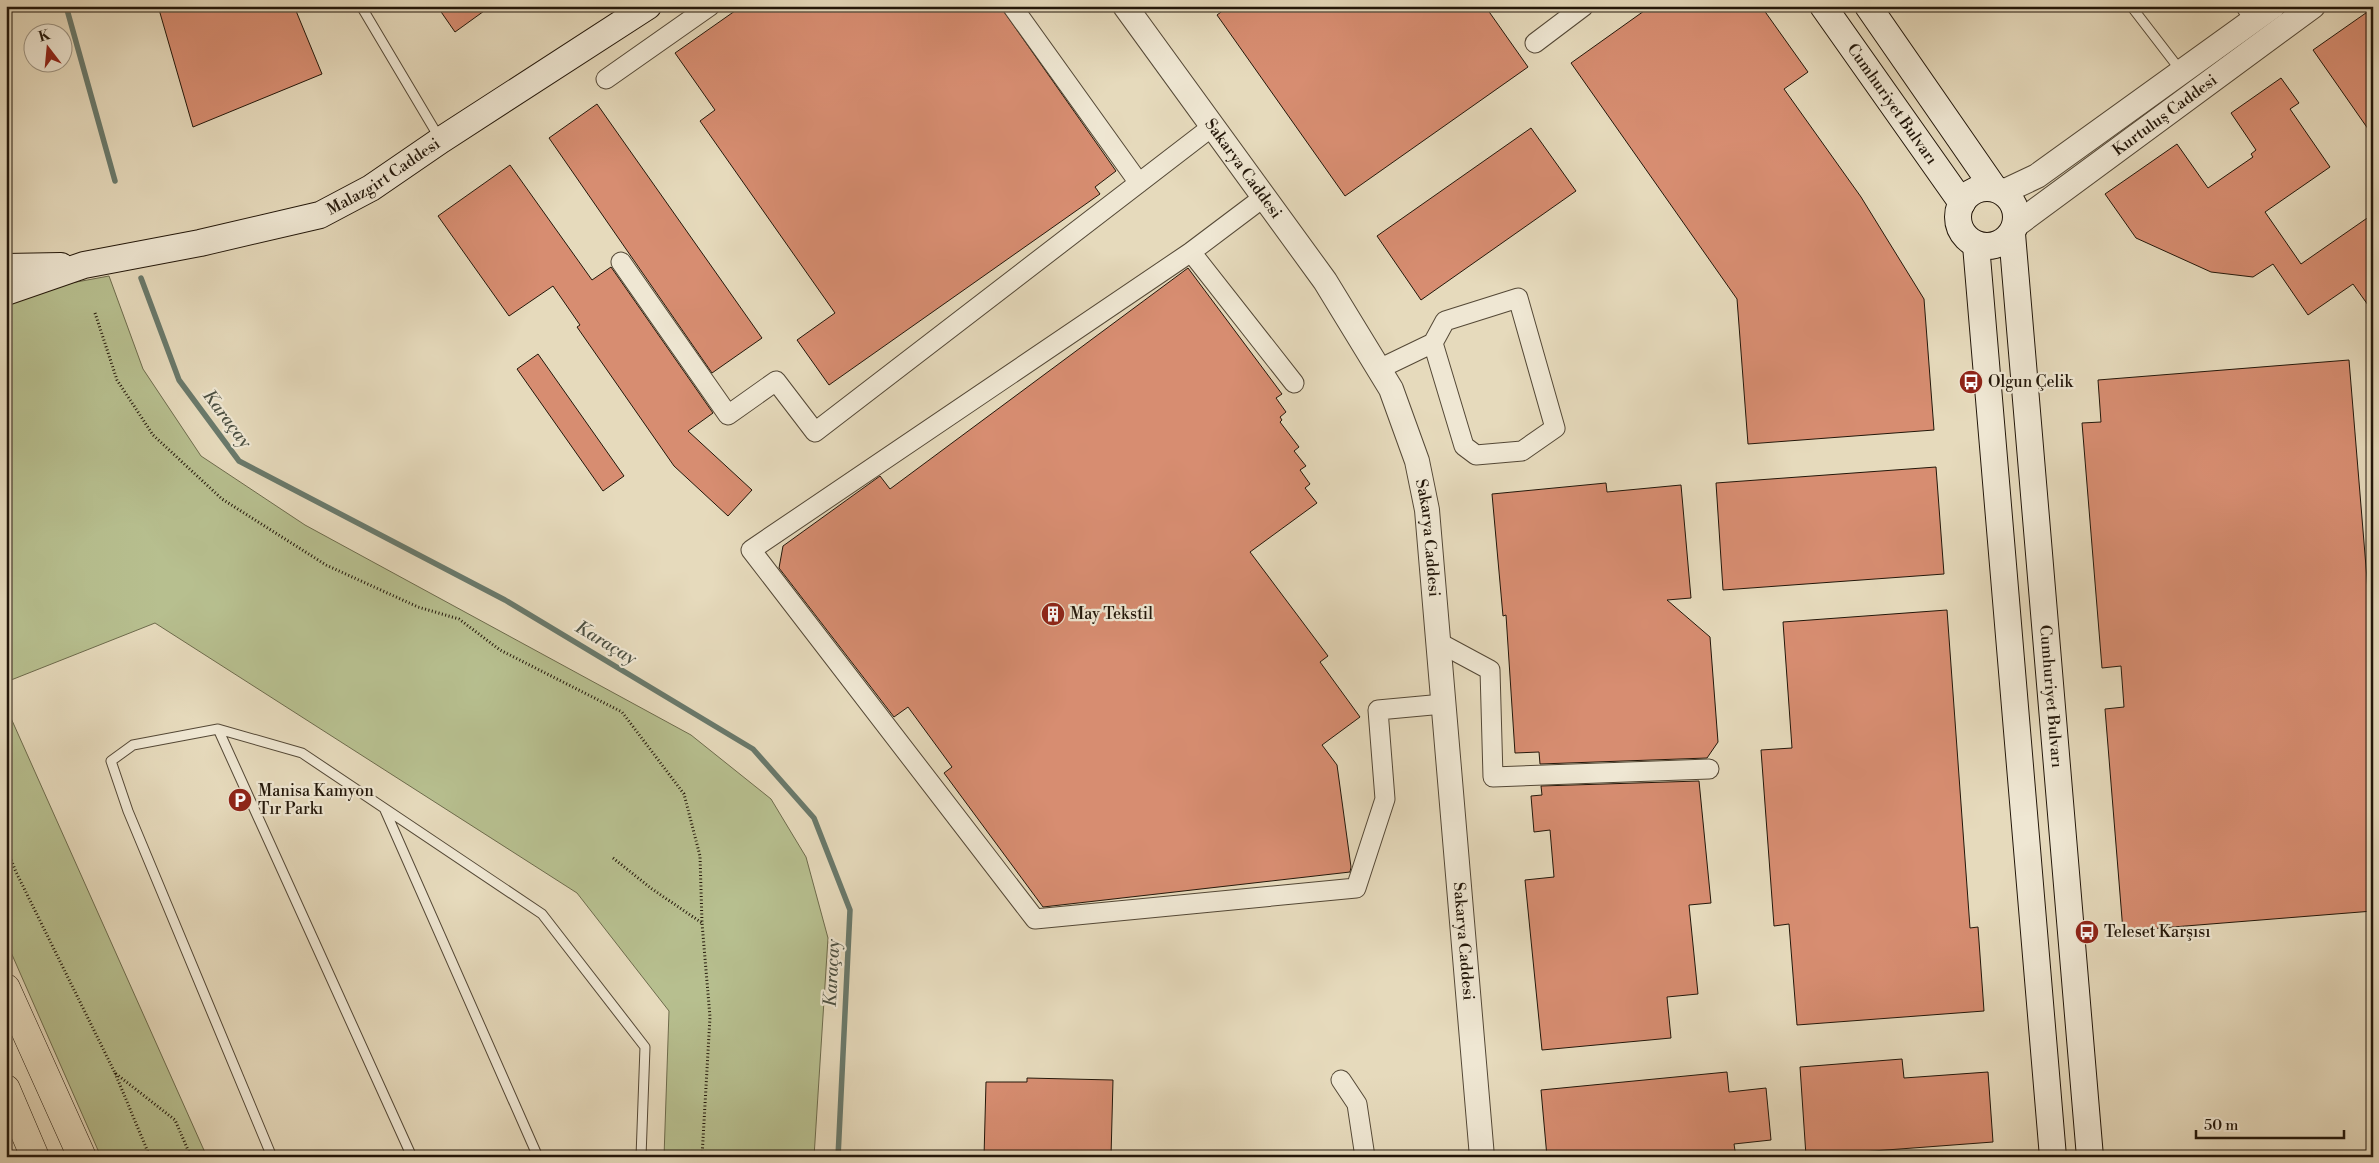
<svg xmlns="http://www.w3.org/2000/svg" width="2379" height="1163" font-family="'Libre Bodoni',serif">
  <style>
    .green { fill: #b7bf8f; stroke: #6d6b4c }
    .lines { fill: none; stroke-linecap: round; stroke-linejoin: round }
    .stream { stroke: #69796b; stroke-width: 5.5 }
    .building { fill: #d78d71; stroke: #23170a }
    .service-casing { stroke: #544836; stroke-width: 11 }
    .minor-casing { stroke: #544836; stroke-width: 21 }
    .tertiary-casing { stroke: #544836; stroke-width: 26 }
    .secondary-casing { stroke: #23170a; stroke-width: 28 }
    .trunk-casing { stroke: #23170a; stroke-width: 29 }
    .path { stroke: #23170a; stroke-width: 3; stroke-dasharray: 1 2.5; stroke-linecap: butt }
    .service { stroke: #efe7d3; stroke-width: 9 }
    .minor { stroke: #efe7d3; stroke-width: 19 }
    .tertiary { stroke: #efe7d3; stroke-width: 24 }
    .secondary { stroke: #efe7d3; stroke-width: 26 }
    .trunk { stroke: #e6dabc; stroke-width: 28 }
    .labels { text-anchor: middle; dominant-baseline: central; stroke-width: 4.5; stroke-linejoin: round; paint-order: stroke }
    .street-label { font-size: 16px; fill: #23170a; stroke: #efe7d3 }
    .poi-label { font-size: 16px; fill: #23170a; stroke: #efe7d3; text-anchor: start }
    .water-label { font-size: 18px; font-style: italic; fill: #4c5042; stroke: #efe7d3 }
  </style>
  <rect width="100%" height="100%" fill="#e6dabc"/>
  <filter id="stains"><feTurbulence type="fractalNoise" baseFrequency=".004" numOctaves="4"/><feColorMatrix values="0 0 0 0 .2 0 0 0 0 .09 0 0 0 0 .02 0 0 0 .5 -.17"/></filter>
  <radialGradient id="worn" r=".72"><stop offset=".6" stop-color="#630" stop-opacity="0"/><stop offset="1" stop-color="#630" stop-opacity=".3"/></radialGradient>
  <path class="green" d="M109 276 143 369 201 456 305 525 691 735 771 799 806 857 828 938 814 1157H664L669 1011 577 893 155 623 6 682V295Z
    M6 707 207 1157H101L6 941Z"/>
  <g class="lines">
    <path class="stream" d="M66 6 115 181
      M141 278 179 380 239 461 505 600 753 749 814 818 850 910 838 1157"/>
  </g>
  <path class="building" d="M158 6H294L322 74 193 127Z
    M437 6H491L455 32Z
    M742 6H1000L1116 171 1095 187 1100 194 829 385 797 340 835 313 700 121 715 110 675 53Z
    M1229 6H1485L1528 67 1345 196 1217 15Z
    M1651 6H1761L1808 72 1784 89 1861 197 1924 299 1934 430 1748 444 1737 299 1571 63Z
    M2373 8V136L2313 50Z
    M2281 78 2299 103 2290 109 2330 167 2265 212 2301 264 2373 214V312L2353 284 2308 315 2273 264 2253 277 2211 272 2136 238 2105 194 2177 144 2208 188 2253 157 2251 154 2256 150 2231 113Z
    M597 104 762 338 712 373 549 138Z
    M1531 128 1576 191 1421 300 1377 236Z
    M510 165 592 280 611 267 713 413 688 431 752 490 728 516 674 466 577 327 580 325 553 286 509 316 438 216Z
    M1188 268 1282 394 1276 398 1286 412 1280 417 1282 420 1280 422 1299 447 1294 451 1306 466 1300 470 1310 484 1305 488 1317 503 1250 552 1328 656 1320 662 1360 717 1322 745 1337 765 1351 867 1350 872 1043 907 944 773 952 767 908 707 894 717 779 568 783 546 880 476 890 489Z
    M538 354 624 476 603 491 517 369Z
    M2349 360 2373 652V911L2123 931 2105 709 2124 707 2121 666 2102 668 2082 423 2101 422 2098 380Z
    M1936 467 1944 574 1723 590 1716 483Z
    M1606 483 1607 492 1681 485 1691 598 1667 600 1710 637 1718 742 1707 758 1540 764 1539 752 1515 753 1506 615 1503 616 1492 494Z
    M1947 610 1970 928 1978 927 1984 1011 1797 1025 1789 924 1774 926 1761 750 1792 748 1783 622Z
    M1699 781 1711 903 1689 905 1698 994 1667 997 1671 1038 1542 1050 1525 880 1554 877 1550 830 1534 832 1531 796 1542 795 1541 786Z
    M1902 1059 1904 1078 1988 1072 1993 1142 1806 1156 1800 1067Z
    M1727 1072 1729 1092 1766 1088 1771 1140 1734 1144 1736 1157H1547L1541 1090Z
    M1027 1078 1113 1080 1111 1157H984L986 1082H1027Z"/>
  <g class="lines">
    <g class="service-casing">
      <path id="service" d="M361 6 440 139
        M2131 6 2181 71
        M2240 6 2250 22
        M218 729 412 1157
        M385 810 538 1157
        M272 1157 128 811 111 761 133 745 218 729 302 753 542 914 645 1047 641 1157"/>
    </g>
    <g class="minor-casing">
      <path id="minor" d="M1012 6 1139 183
        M1535 43 1584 6
        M606 79 710 6
        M1264 197 1191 252 751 550 1035 919 1356 888 1385 799 1378 710 1443 704
        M1191 252 1294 383
        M621 262 728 415 776 381 815 432 1213 126
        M1379 369 1433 343 1445 321 1518 298 1555 428 1522 451 1476 455 1464 446 1433 343
        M1438 642 1490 670 1493 777 1709 769
        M1341 1080 1357 1104 1365 1157"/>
    </g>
    <g class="tertiary-casing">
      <g id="tertiary">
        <path id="s1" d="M1125 6 1325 281 1391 389 1417 461 1427 510 1482 1157"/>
        <path d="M2003 192 2037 176 2273 6"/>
        <path id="s2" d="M2016 225 2313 6"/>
      </g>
    </g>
    <g class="secondary-casing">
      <g id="secondary">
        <path id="s3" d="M1823 6 1962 203"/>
        <path d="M1868 6 1994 188"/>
        <circle cx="1987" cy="217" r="29"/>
        <path id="s4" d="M2012 234 2090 1157"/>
        <path d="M1976 245 2053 1157"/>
        <path d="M6 267 61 266"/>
        <path id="s5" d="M6 292 84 265 200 243 320 215 371 188 441 140 648 6"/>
      </g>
    </g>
    <g class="trunk-casing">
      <path id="trunk" d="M6 988 82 1157
        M6 1089 35 1157"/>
    </g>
    <path class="path" d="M95 313 117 380 153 435 222 499 326 565 418 607 459 619 500 650 622 712 684 794 700 856 702 923 710 1017 702 1157
      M6 847 16 872 115 1073 175 1120 191 1157
      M613 858 652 889 702 923
      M115 1073 150 1157"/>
    <use href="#service" class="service"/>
    <use href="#minor" class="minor"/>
    <use href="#tertiary" class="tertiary"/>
    <use href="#secondary" class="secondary"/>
    <use href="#trunk" class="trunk"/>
  </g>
  <defs>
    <g id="bus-disc" transform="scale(1.25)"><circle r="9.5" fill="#8f2418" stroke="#efe7d3"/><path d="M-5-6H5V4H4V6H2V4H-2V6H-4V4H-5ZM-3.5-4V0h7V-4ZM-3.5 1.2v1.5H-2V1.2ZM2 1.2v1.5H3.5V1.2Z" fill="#fff"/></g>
    <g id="building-disc" transform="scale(1.25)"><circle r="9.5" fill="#8f2418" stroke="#efe7d3"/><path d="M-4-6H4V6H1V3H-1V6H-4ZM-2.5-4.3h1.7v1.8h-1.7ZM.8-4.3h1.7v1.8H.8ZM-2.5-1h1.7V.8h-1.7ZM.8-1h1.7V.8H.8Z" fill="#fff"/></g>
    <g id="parking-disc" transform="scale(1.25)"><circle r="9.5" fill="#8f2418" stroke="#efe7d3"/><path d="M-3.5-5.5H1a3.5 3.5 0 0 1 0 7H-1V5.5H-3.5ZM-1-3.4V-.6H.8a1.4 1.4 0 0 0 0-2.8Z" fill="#fff"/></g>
  </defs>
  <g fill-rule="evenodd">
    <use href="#bus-disc" x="1971" y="382"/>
    <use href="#building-disc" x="1053" y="614"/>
    <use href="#parking-disc" x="240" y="800"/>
    <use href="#bus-disc" x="2087" y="932"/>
  </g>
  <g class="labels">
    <g class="street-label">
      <text stroke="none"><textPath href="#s3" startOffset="120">Cumhuriyet Bulvarı</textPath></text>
      <text stroke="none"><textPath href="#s2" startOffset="185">Kurtuluş Caddesi</textPath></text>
      <text stroke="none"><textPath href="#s1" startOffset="201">Sakarya Caddesi</textPath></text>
      <text stroke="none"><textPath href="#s5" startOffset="398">Malazgirt Caddesi</textPath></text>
      <text stroke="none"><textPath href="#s1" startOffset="621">Sakarya Caddesi</textPath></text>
      <text stroke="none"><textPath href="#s4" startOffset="464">Cumhuriyet Bulvarı</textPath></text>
      <text stroke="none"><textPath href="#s1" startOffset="1026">Sakarya Caddesi</textPath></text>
    </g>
    <g class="poi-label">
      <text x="1988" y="382">Olgun Çelik</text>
      <text x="1070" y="614">May Tekstil</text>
      <text x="258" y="791">Manisa Kamyon<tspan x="258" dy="18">Tır Parkı</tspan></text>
      <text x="2104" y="932">Teleset Karşısı</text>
    </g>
    <g class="water-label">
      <text transform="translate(227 419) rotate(53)">Karaçay</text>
      <text transform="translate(606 643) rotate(31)">Karaçay</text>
      <text transform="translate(832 973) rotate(-87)">Karaçay</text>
    </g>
  </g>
  <rect width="2379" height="1163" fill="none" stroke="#e6dabc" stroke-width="25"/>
  <rect x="8" y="8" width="2364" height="1148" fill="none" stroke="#23170a" stroke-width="2.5"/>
  <rect x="12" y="12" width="2354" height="1138" fill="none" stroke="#23170a"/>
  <g transform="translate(48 48) rotate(344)"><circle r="24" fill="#efe7d3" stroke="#9d9483"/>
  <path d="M0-4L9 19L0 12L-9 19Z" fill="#8f2418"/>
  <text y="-8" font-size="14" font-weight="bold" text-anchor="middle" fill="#23170a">K</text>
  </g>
  <path d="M2196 1130v8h148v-8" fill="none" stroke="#23170a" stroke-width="2.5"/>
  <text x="2204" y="1130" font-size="15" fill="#23170a" stroke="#efe7d3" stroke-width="4" paint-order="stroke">50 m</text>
  <rect width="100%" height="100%" filter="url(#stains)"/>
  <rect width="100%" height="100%" fill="url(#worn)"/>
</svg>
